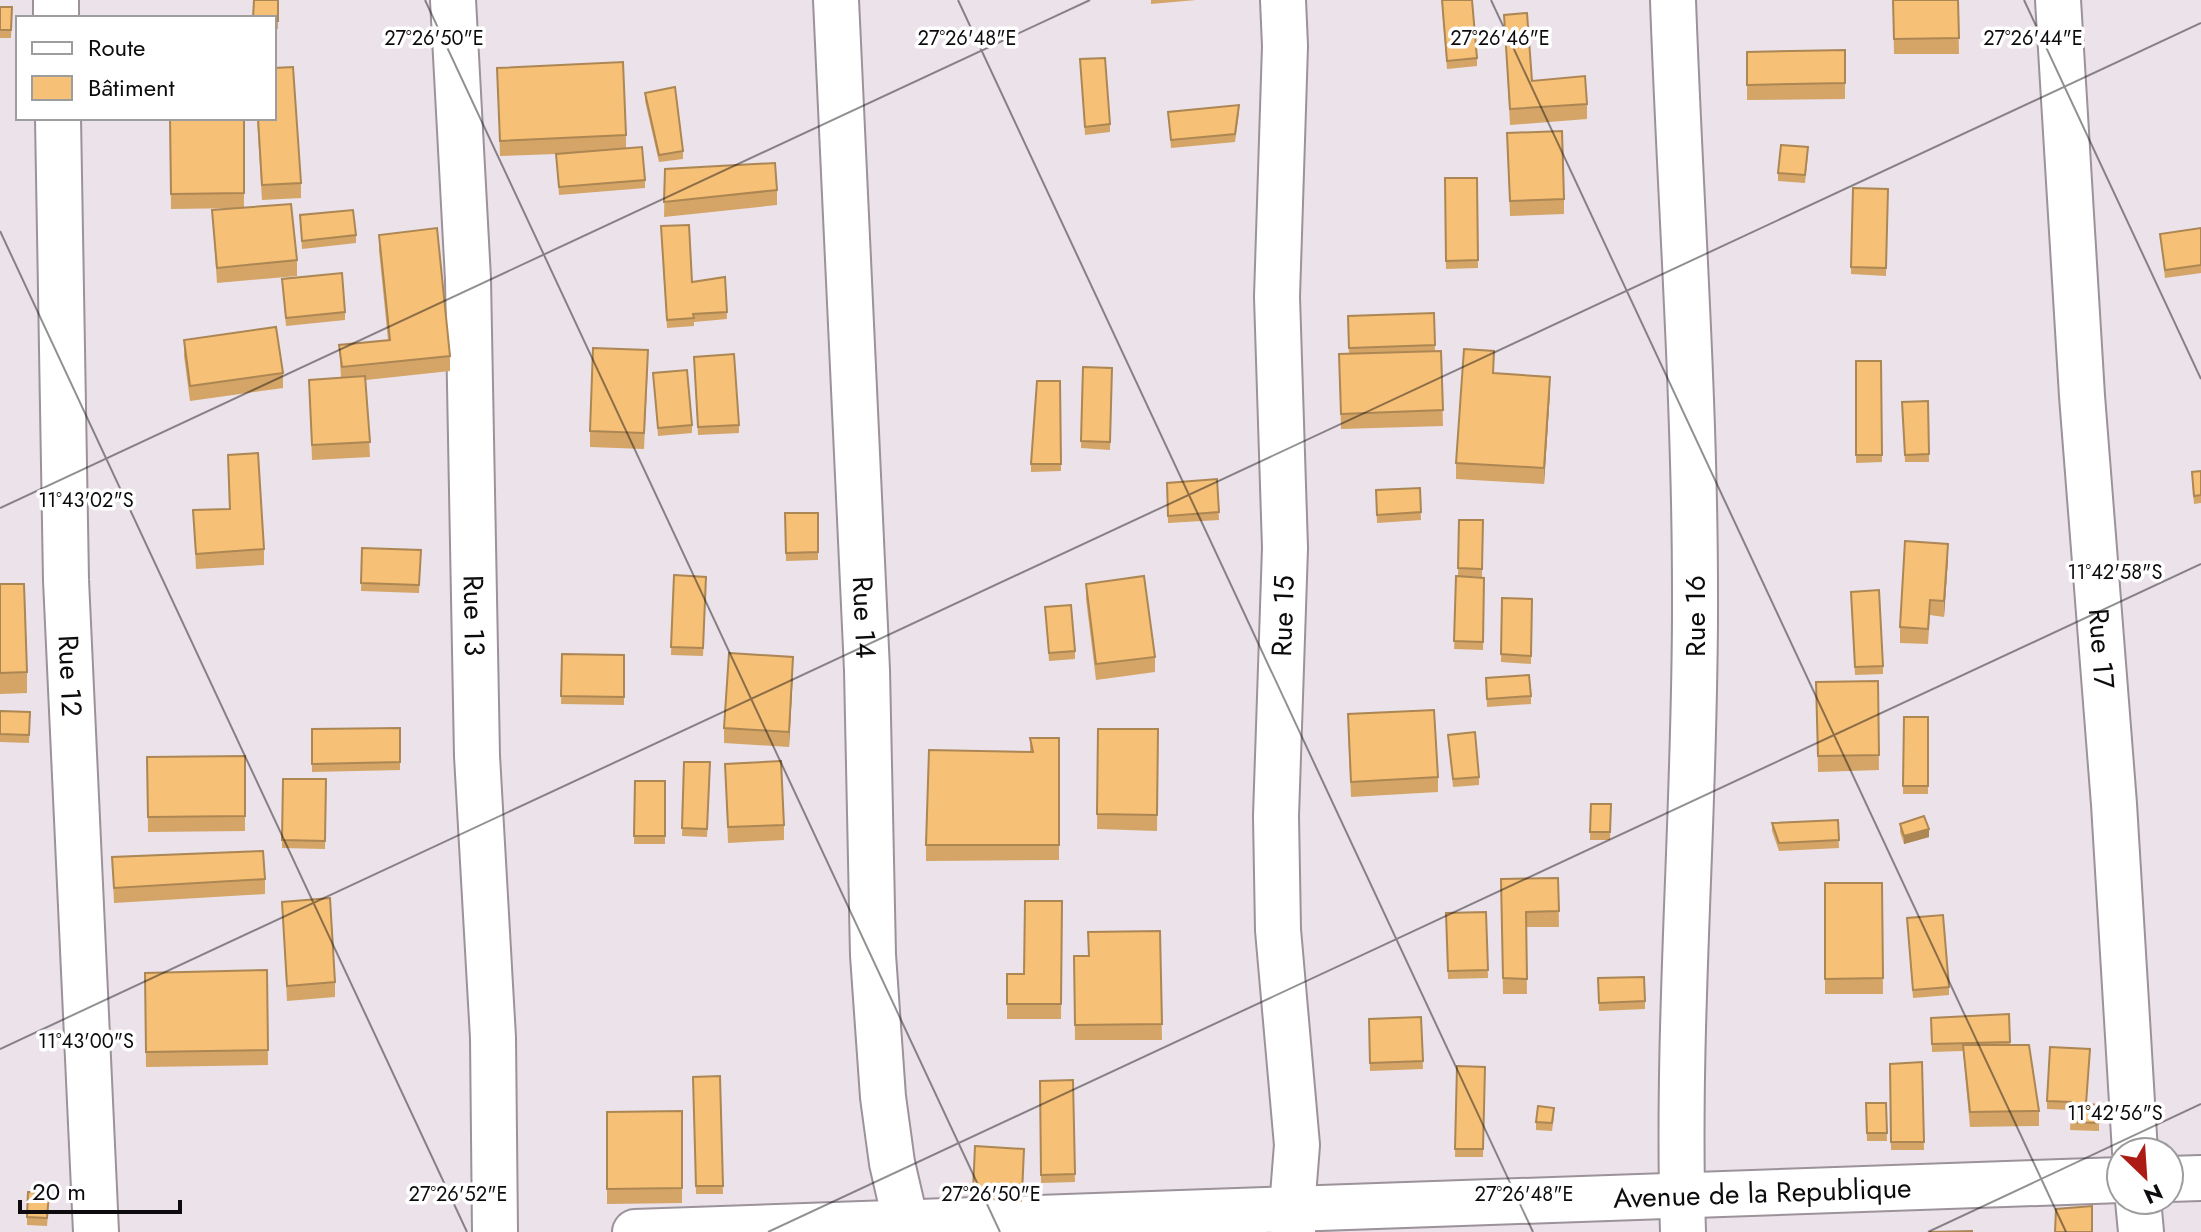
<svg xmlns="http://www.w3.org/2000/svg" width="2201" height="1232" font-family="Jost,sans-serif">
  <style>
    .lines { fill: none; stroke-linecap: round; stroke-linejoin: round }
    .minor-casing { stroke: #9b929a; stroke-width: 48 }
    .minor { stroke: #fff; stroke-width: 44 }
    .wall { fill: #d4a566 }
    .shaded-wall { fill: #ac8653 }
    .building { fill: #f6c077; stroke: #ac8653; stroke-width: 2 }
    .ticks { fill: none; stroke: #0d0b0d; stroke-width: 2; stroke-opacity: 0.45 }
    .labels { text-anchor: middle; dominant-baseline: central; stroke-width: 7; stroke-linejoin: round; paint-order: stroke }
    .street-label { font-size: 28px; fill: #0d0b0d; stroke: #fff }
    .ticks-label { font-size: 20px; text-anchor: middle; fill: #0d0b0d; stroke: #fff; stroke-width: 7; stroke-linejoin: round; paint-order: stroke }
  </style>
  <rect width="100%" height="100%" fill="#ebe2ea"/>
  <g class="lines">
    <g class="minor-casing">
      <g id="minor">
        <path d="M56 0V18"/>
        <path id="s1" d="M453 0 468 279 477 756 493 1038 495 1232"/>
        <path id="s2" d="M836 0 867 670 873 955 883 1097 892 1163 908 1232"/>
        <path d="M1283 0 1285 46 1277 297 1285 548 1276 816 1278 930 1297 1145 1292 1208 1293 1232"/>
        <path d="M1673 0C1680 198 1695 396 1695 594 1696 807 1676 1020 1683 1232"/>
        <path id="s3" d="M2058 0 2082 396 2114 804 2135 1152"/>
        <path id="s4" d="M58 118 66 580 96 1232"/>
        <path d="M2169 1179 2201 1178"/>
        <path d="M2138 1200 2141 1232"/>
        <path id="s5" d="M635 1232 2121 1180"/>
      </g>
    </g>
    <use href="#minor" class="minor"/>
  </g>
  <path class="wall" d="M278 0V29H274V18Z
    M1151 0H1196L1151 4Z
    M1893 0H1958L1959 54H1894Z
    M0 7H12L11 38H0Z
    M1442 8 1477 58V66L1447 69Z
    M1504 15 1532 81 1587 104V119L1510 125Z
    M1845 50V99L1747 100V52Z
    M1080 59 1110 124V132L1085 135Z
    M497 68 626 135V148L645 180V188L559 195 556 154 500 156Z
    M645 93 683 151V159L659 162 645 101Z
    M1168 112 1239 113 1235 142 1171 148Z
    M170 118H244V208L297 260V276L217 283 212 210 241 208 171 209Z
    M257 118H274L301 183V198L262 200Z
    M1507 133 1564 199V214L1510 216Z
    M1808 155 1805 183 1778 181V173Z
    M665 169 777 190V205L664 217Z
    M1445 178H1477L1478 268 1446 269Z
    M1888 189 1886 276 1851 274V267Z
    M300 215 356 235V243L302 249Z
    M2201 228V273L2165 278 2160 234Z
    M661 234 692 282 725 277 727 319 694 322V326L667 328Z
    M379 235 450 356V371L366 380 370 457 312 460 309 380 341 378 339 345 388 340 379 250Z
    M282 279 345 312V320L286 326Z
    M1434 313 1435 351H1441L1443 426 1341 429 1339 354H1349L1348 316Z
    M184 340 283 373V388L190 401 184 356Z
    M1856 361H1881L1882 462 1856 463Z
    M648 365 644 449 590 447V431Z
    M694 365 739 425V433L698 435Z
    M1083 367 1112 368 1110 450 1081 448Z
    M653 373 692 425V433L658 436Z
    M1494 373 1550 392 1544 484 1456 479V463Z
    M1060 381 1061 471 1031 472V464Z
    M1928 401 1929 462H1905L1902 402Z
    M228 455 264 549V565L196 569 193 510 229 509Z
    M2201 471V503L2194 504 2192 480Z
    M1217 479 1219 520 1168 523 1167 483Z
    M1420 488 1421 520 1377 523 1376 490Z
    M785 513H818V560L786 561Z
    M1459 520H1483L1482 577 1460 576 1484 578 1483 650 1454 649 1458 576Z
    M362 548 421 550 419 593 361 591Z
    M1948 559 1944 617 1930 615 1928 644 1900 643V627Z
    M674 575 706 577 703 656 671 655Z
    M0 584 27 672V693L0 694Z
    M1086 584 1155 657V672L1096 680 1086 599Z
    M1502 598 1532 599 1531 664 1501 662Z
    M1851 600 1883 666V674L1855 675Z
    M1045 607 1075 651V659L1049 661Z
    M562 654 624 655V705L561 704Z
    M793 672 789 747 724 743V728Z
    M1486 678 1531 696V704L1487 707Z
    M1878 681 1879 770 1818 772 1816 682Z
    M0 711 30 720 29 743 0 742Z
    M1904 717H1928V794H1903Z
    M400 728V770L312 772V729Z
    M1098 729H1158L1157 831 1097 829Z
    M1348 730 1438 777V792L1351 797Z
    M1448 735 1479 777V785L1453 787Z
    M1030 738H1059V860L926 861V845L1030 752Z
    M245 756V831L148 832 147 757Z
    M684 762H710L707 837 682 836Z
    M725 764 784 825V840L728 843Z
    M283 779H326L325 849 282 848Z
    M635 781H665V844H634Z
    M1591 804H1611L1610 840H1590Z
    M1838 820 1839 848 1779 851 1772 831V823Z
    M1900 824 1929 837 1904 844 1900 832Z
    M112 857 265 879V894L114 903Z
    M1558 878 1559 927H1526L1527 994H1503L1501 879Z
    M1825 883H1882L1883 994H1825Z
    M1062 901 1061 1019H1007V974H1024Z
    M282 902 335 982V997L287 1001Z
    M1486 912 1488 978 1448 979 1446 913Z
    M1907 918 1949 987V995L1913 998Z
    M1160 931 1162 1040H1075L1074 956H1088Z
    M267 970 268 1065 146 1067 145 973Z
    M1598 978 1645 1001V1009L1599 1011Z
    M2009 1014 2010 1045 2039 1111V1126L1970 1127 1963 1051 1932 1052 1931 1018Z
    M1421 1017 1423 1069 1370 1071 1369 1019Z
    M1922 1062 1924 1150H1891L1890 1064Z
    M1457 1066 1485 1067 1483 1157H1455Z
    M720 1076 723 1194H696L693 1077Z
    M1073 1080 1075 1182 1041 1183 1040 1081Z
    M2047 1101 2099 1105V1131L2070 1130 2071 1110 2047 1109Z
    M1866 1103H1886L1887 1141H1867Z
    M682 1111V1203L607 1204V1112Z
    M1554 1116 1552 1131 1536 1130V1122Z
    M975 1146 1024 1149 1022 1202 973 1199Z
    M49 1201 47 1226 27 1225V1217Z"/>
  <path class="shaded-wall" d="M1550 377V392L1544 484V468Z
    M1948 544V559L1944 617V601Z
    M793 657V672L789 747V732Z
    M1929 829V837L1904 844V836Z"/>
  <path class="building" d="M254 0H278V21H274V18H253Z
    M1442 0H1472L1477 58 1447 61Z
    M1893 0H1958L1959 38 1894 39Z
    M0 7H12L11 30H0Z
    M1527 13 1532 81 1585 76 1587 104 1510 109 1504 15Z
    M1845 50V83L1747 85V52Z
    M1105 58 1110 124 1085 127 1080 59Z
    M623 62 626 135 500 141 497 68Z
    M293 67 301 183 262 185 258 118H274V68Z
    M675 87 683 151 659 155 645 93Z
    M1239 105 1235 134 1171 140 1168 112Z
    M170 118H244V193L171 194Z
    M1562 131 1564 199 1510 201 1507 133Z
    M1781 145 1808 147 1805 175 1778 173Z
    M642 147 645 180 559 187 556 154Z
    M775 163 777 190 664 202 665 169Z
    M1445 178H1477L1478 260 1446 261Z
    M1853 188 1888 189 1886 268 1851 267Z
    M291 204 297 260 217 268 212 210Z
    M353 210 356 235 302 241 300 215Z
    M689 225 692 282 725 277 727 312 693 314 694 318 667 320 661 226Z
    M437 228 450 356 342 367 339 345 390 340 379 235Z
    M2201 228V265L2165 270 2160 234Z
    M342 273 345 312 286 318 282 279Z
    M1434 313 1435 345 1349 348 1348 316Z
    M276 327 283 373 190 386 184 340Z
    M593 348 648 350 644 433 590 431Z
    M1464 349 1494 351 1493 373 1550 377 1544 468 1456 463Z
    M1441 351 1443 410 1341 414 1339 354Z
    M734 354 739 425 698 427 694 357Z
    M1856 361H1881L1882 455H1856Z
    M1083 367 1112 368 1110 442 1081 441Z
    M687 370 692 425 658 428 653 373Z
    M365 376 370 442 312 445 309 380Z
    M1037 381H1060L1061 464H1031Z
    M1928 401 1929 454 1905 455 1902 402Z
    M258 453 264 549 196 554 193 510 230 509 228 455Z
    M2201 471V495L2194 496 2192 472Z
    M1217 479 1219 512 1168 516 1167 483Z
    M1420 488 1421 512 1377 515 1376 490Z
    M785 513H818V552L786 553Z
    M1459 520H1483L1482 569 1458 568Z
    M1905 541 1948 544 1944 601 1930 600 1928 629 1900 627Z
    M362 548 421 550 419 585 361 583Z
    M674 575 706 577 703 648 671 647Z
    M1144 576 1155 657 1096 664 1086 584Z
    M1456 576 1484 578 1483 642 1454 641Z
    M0 584H24L27 672 0 673Z
    M1879 590 1883 666 1855 667 1851 592Z
    M1502 598 1532 599 1531 656 1501 654Z
    M1071 605 1075 651 1049 653 1045 607Z
    M729 653 793 657 789 732 724 728Z
    M562 654 624 655V697L561 696Z
    M1529 675 1531 696 1487 699 1486 678Z
    M1878 681 1879 755 1818 756 1816 682Z
    M1434 710 1438 777 1351 782 1348 714Z
    M0 711 30 712 29 735 0 734Z
    M1904 717H1928V786H1903Z
    M400 728V762L312 764V729Z
    M1098 729H1158L1157 815 1097 814Z
    M1475 732 1479 777 1453 779 1448 735Z
    M1030 738H1059V845H926L929 750 1033 752Z
    M245 756V816L148 817 147 757Z
    M781 761 784 825 728 827 725 764Z
    M684 762H710L707 829 682 828Z
    M283 779H326L325 841 282 840Z
    M635 781H665V836H634Z
    M1591 804H1611L1610 832H1590Z
    M1924 816 1929 829 1904 836 1900 824Z
    M1838 820 1839 840 1779 843 1772 823Z
    M263 851 265 879 114 888 112 857Z
    M1558 878 1559 911 1526 912 1527 979 1503 978 1501 879Z
    M1825 883H1882L1883 978 1825 979Z
    M330 898 335 982 287 986 282 902Z
    M1025 901H1062L1061 1004H1007V974H1024Z
    M1486 912 1488 970 1448 971 1446 913Z
    M1943 915 1949 987 1913 990 1907 918Z
    M1160 931 1162 1024 1075 1025 1074 956H1089L1088 932Z
    M267 970 268 1050 146 1052 145 973Z
    M1644 977 1645 1001 1599 1003 1598 978Z
    M2009 1014 2010 1042 1932 1044 1931 1018Z
    M1421 1017 1423 1061 1370 1063 1369 1019Z
    M1963 1045H2029L2039 1111 1970 1112Z
    M2050 1047 2090 1049 2086 1104 2099 1105V1123L2070 1122 2071 1102 2047 1101Z
    M1922 1062 1924 1142H1891L1890 1064Z
    M1457 1066 1485 1067 1483 1149H1455Z
    M720 1076 723 1186H696L693 1077Z
    M1073 1080 1075 1174 1041 1175 1040 1081Z
    M1866 1103H1886L1887 1133H1867Z
    M1538 1106 1554 1108 1552 1123 1536 1122Z
    M682 1111V1188L607 1189V1112Z
    M975 1146 1024 1149 1022 1194 973 1191Z
    M28 1192 49 1193 47 1218 27 1217Z
    M2092 1206V1232H2055L2056 1209Z
    M1972 1231V1232H1929Z"/>
  <path class="ticks" d="M425 0 1000 1232M958 0 1533 1232M1491 0 2066 1232M2024 0 2201 379M0 231 467 1232M0 508 1090 0M0 1049 2201 23M768 1232 2201 564M1928 1232 2201 1104"/>
  <g class="labels">
    <g class="street-label">
      <text stroke="none"><textPath href="#s1" startOffset="616">Rue 13</textPath></text>
      <text transform="translate(1283 616) rotate(-88)">Rue 15</text>
      <text transform="translate(1695 616) rotate(-90)">Rue 16</text>
      <text stroke="none"><textPath href="#s2" startOffset="618">Rue 14</textPath></text>
      <text stroke="none"><textPath href="#s3" startOffset="650">Rue 17</textPath></text>
      <text stroke="none"><textPath href="#s4" startOffset="558">Rue 12</textPath></text>
      <text stroke="none"><textPath href="#s5" startOffset="1128">Avenue de la Republique</textPath></text>
    </g>
  </g>
  <g class="ticks-label">
    <text x="434" y="45">27°26'50"E</text>
    <text x="967" y="45">27°26'48"E</text>
    <text x="1500" y="45">27°26'46"E</text>
    <text x="2033" y="45">27°26'44"E</text>
    <text x="86" y="507">11°43'02"S</text>
    <text x="2115" y="579">11°42'58"S</text>
    <text x="86" y="1048">11°43'00"S</text>
    <text x="2115" y="1120">11°42'56"S</text>
    <text x="991" y="1201">27°26'50"E</text>
    <text x="1524" y="1201">27°26'48"E</text>
    <text x="458" y="1201">27°26'52"E</text>
  </g>
  <rect x="16" y="16" width="260" height="104" fill="#ffffff" stroke="#9e9d9e" stroke-width="2"/>
  <rect x="32" y="42" width="40" height="12" fill="#ffffff" stroke="#9e9d9e" stroke-width="2"/>
  <text x="88" y="56" font-size="24" fill="#0d0b0d">Route</text>
  <rect x="32" y="76" width="40" height="24" fill="#f6c077" stroke="#9e9d9e" stroke-width="2"/>
  <text x="88" y="96" font-size="24" fill="#0d0b0d">Bâtiment</text>
  <g transform="translate(2145 1176) rotate(155)"><circle r="38" fill="#ffffff" stroke="#9e9d9e" stroke-width="2"/>
  <path d="M0-6L14 30L0 20L-14 30Z" fill="#ad1c14"/>
  <text y="-12" font-size="22" font-weight="bold" text-anchor="middle" fill="#0d0b0d">N</text>
  </g>
  <path d="M20 1200v12h160v-12" fill="none" stroke="#0d0b0d" stroke-width="4"/>
  <text x="32" y="1200" font-size="24" fill="#0d0b0d" stroke="#ffffff" stroke-width="6" paint-order="stroke">20 m</text>
</svg>
